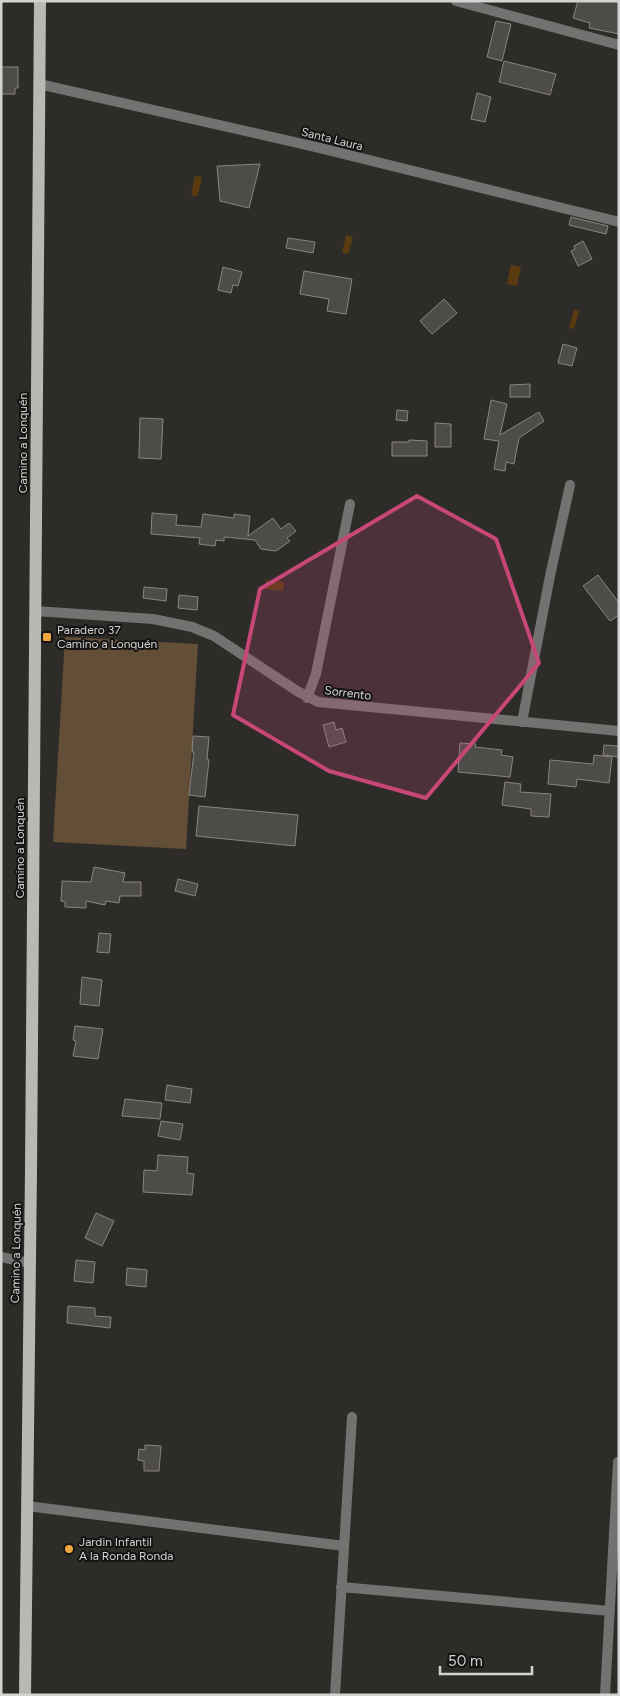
<svg xmlns="http://www.w3.org/2000/svg" width="620" height="1696" font-family="Figtree,sans-serif">
  <style>
    .green { fill: #634f37 }
    .water { fill: #5a3b10 }
    .building { fill: #4e4c48; stroke: #898582 }
    .lines { fill: none; stroke-linecap: round; stroke-linejoin: round }
    .minor { stroke: #737270; stroke-width: 10 }
    .primary { stroke: #bab8b4; stroke-width: 12 }
    .marked { fill: #c64778; fill-opacity: 0.2; stroke: #c64778; stroke-width: 4; stroke-linejoin: round }
    .poi-dot { fill: #f0a63f; stroke: #151413; stroke-width: 2 }
    .labels { text-anchor: middle; dominant-baseline: central; stroke-width: 4; stroke-linejoin: round; paint-order: stroke }
    .street-label { font-size: 12px; fill: #d4d3d1; stroke: #151413 }
    .poi-label { font-size: 12px; fill: #d4d3d1; stroke: #151413; text-anchor: start }
  </style>
  <rect width="100%" height="100%" fill="#2e2c29"/>
  <path class="green" d="M65 637 198 644 186 849 53 842Z"/>
  <path class="water" d="M195 176 202 177 198 195 194 197 191 193Z
    M346 235 353 237 348 254 342 253Z
    M511 265 521 267 517 286 507 284Z
    M574 310 579 311 574 329 569 328Z
    M266 580 284 582 283 591 265 589Z"/>
  <path class="building" d="M578 1H619V34L589 28 590 23 573 18Z
    M496 21 511 24 502 61 487 57Z
    M504 61 556 74 550 95 499 82Z
    M1 67H18V88H15V94H1Z
    M477 93 491 97 485 122 471 119Z
    M260 164 249 208 220 201 217 166Z
    M571 217 608 226 606 234 569 225Z
    M288 238 315 242 313 253 286 248Z
    M583 241 592 259 578 266 571 251 575 249 574 246Z
    M223 267 242 272 238 286 233 285 231 293 218 290Z
    M304 271 352 279 346 314 327 311 329 299 300 294Z
    M444 299 457 313 432 334 420 321Z
    M563 344 577 348 572 366 558 363Z
    M530 384V397H510V385Z
    M491 400 507 404 500 435 539 412 544 421 519 438 514 464 506 462 505 471 494 469 499 441 484 439Z
    M397 410 408 411 407 421 396 420Z
    M140 418 163 419 161 459 139 458Z
    M435 423 451 424V447H435Z
    M409 440 427 441V456H392V442H409Z
    M152 513 177 515 176 525 201 527 203 514 234 518V514L250 516 248 536 273 518 281 529 289 523 296 531 287 538 290 541 276 551 261 549 255 540 224 537V541L216 540 215 546 199 544 200 538 151 534Z
    M598 575 619 603V615L610 621 583 586Z
    M144 587 167 589 166 601 143 598Z
    M179 595 198 597 197 610 178 608Z
    M334 722 336 730 342 728 346 742 329 747 323 725Z
    M193 736 209 737 207 759 209 760 205 797 189 795 194 752H192Z
    M460 743 476 744 475 747 502 750 501 755 513 757 510 777 458 772Z
    M604 745 619 746V757L603 755Z
    M594 755 612 757 609 783 577 779 576 787 548 784 550 760 593 764Z
    M505 782 521 784 520 792 551 794 549 817 531 816V809L502 805Z
    M199 806 298 815 295 846 196 836Z
    M94 867 125 873 123 882H141V896H120L119 903 106 901 105 905 86 901V908L65 907V902L61 901 62 881 91 882Z
    M178 879 198 884 195 896 175 891Z
    M99 933 111 934 109 953 97 952Z
    M82 977 102 980 99 1006 80 1004Z
    M75 1026 103 1029 98 1059 73 1056 76 1041 73 1040Z
    M167 1085 192 1089 190 1103 165 1100Z
    M125 1099 162 1103 160 1119 122 1116Z
    M161 1121 183 1124 180 1140 158 1136Z
    M158 1155 188 1157 187 1173 194 1174 192 1195 143 1192 144 1170 157 1171Z
    M96 1213 114 1221 102 1246 85 1238Z
    M76 1260 95 1262 93 1283 74 1281Z
    M127 1268 147 1270 146 1287 126 1285Z
    M68 1306 95 1308V1316L111 1317 110 1328 67 1323Z
    M145 1445 161 1446 159 1471H144V1461L138 1460 139 1449 145 1450Z"/>
  <g class="lines">
    <path class="minor" d="M456 1 619 45
      M39 84 320 148 619 222
      M35 611 153 619 192 627 214 636 297 691 318 702 619 731
      M307 698 316 674 350 504
      M522 722 550 576 570 485
      M1 1257 30 1263
      M27 1506 344 1546
      M341 1587 610 1611
      M335 1695 352 1417
      M605 1695 618 1462"/>
    <path class="primary" d="M25 1695 31 1171 40 1"/>
  </g>
  <path class="marked" d="M417 496 496 539 539 663 426 798 329 771 233 715 260 589Z"/>
  <g class="poi-dot">
    <rect x="42" y="632" width="10" height="10" rx="2.5"/>
    <circle cx="69" cy="1549" r="5"/>
  </g>
  <g class="labels">
    <g class="street-label">
      <text transform="translate(332 139) rotate(14)">Santa Laura</text>
      <text transform="translate(23 443) rotate(-90)">Camino a Lonquén</text>
      <text transform="translate(348 693) rotate(7)">Sorrento</text>
      <text transform="translate(20 848) rotate(-90)">Camino a Lonquén</text>
      <text transform="translate(16 1253) rotate(-89)">Camino a Lonquén</text>
    </g>
    <g class="poi-label">
      <text x="57" y="630">Paradero 37<tspan x="57" dy="14">Camino a Lonquén</tspan></text>
      <text x="79" y="1542">Jardin Infantil<tspan x="79" dy="14">A la Ronda Ronda</tspan></text>
    </g>
  </g>
  <rect width="620" height="1696" fill="none" stroke="#d4d3d1" stroke-width="5"/>
  <path d="M440 1666v8h92v-8" fill="none" stroke="#d4d3d1" stroke-width="2.5"/>
  <text x="448" y="1666" font-size="15" fill="#d4d3d1" stroke="#151413" stroke-width="4" paint-order="stroke">50 m</text>
</svg>
